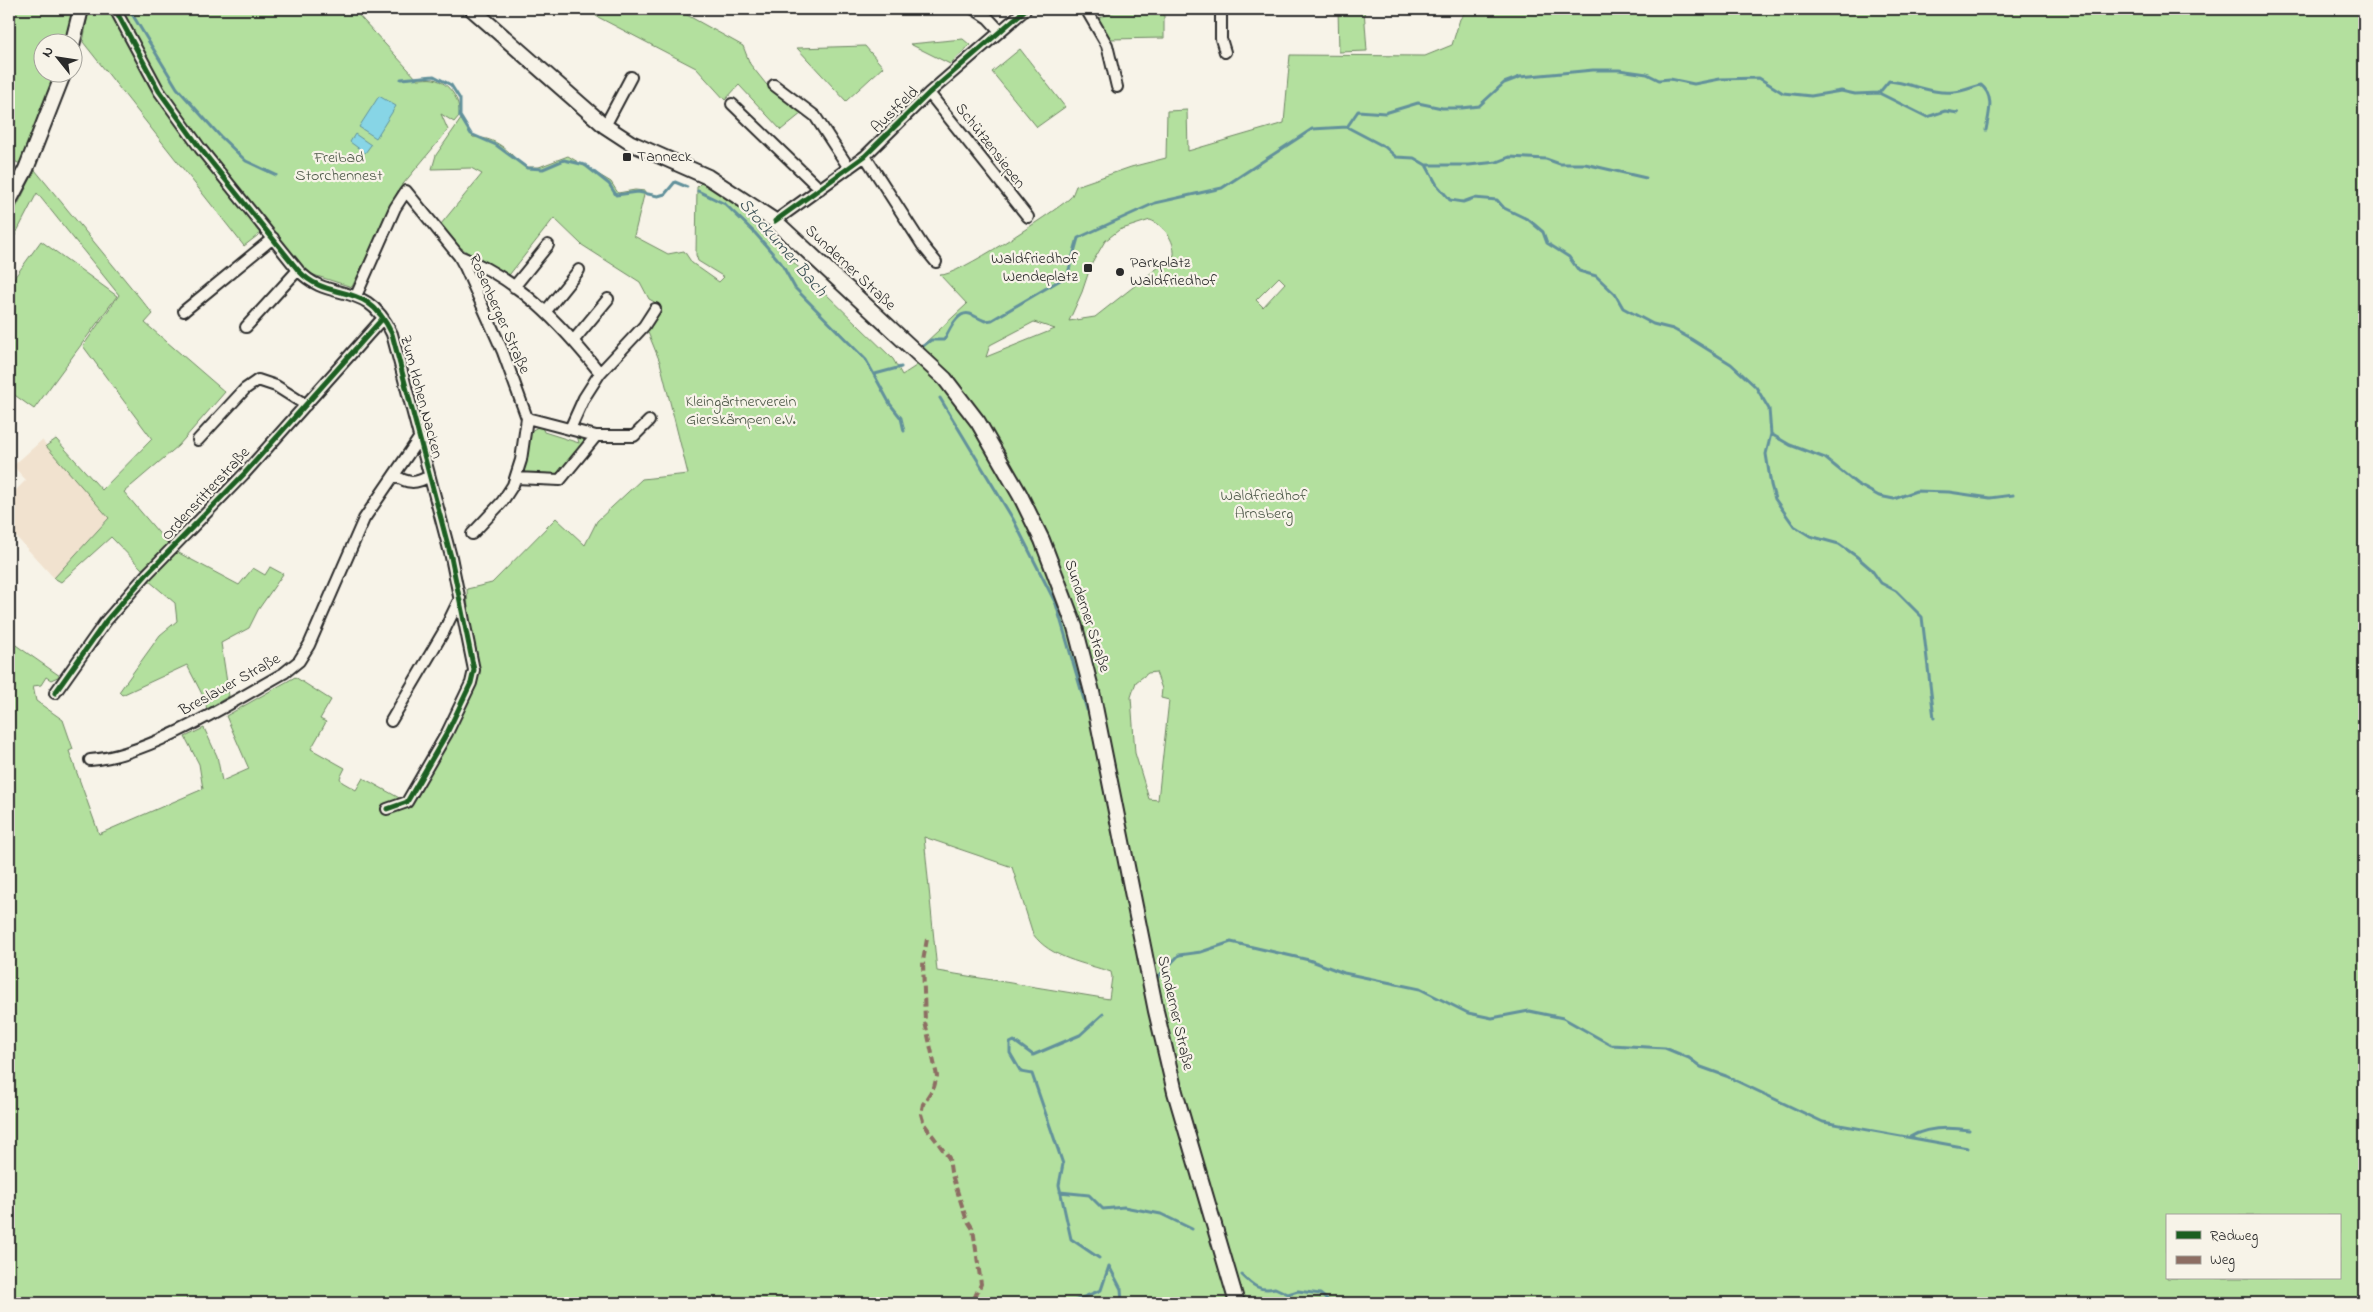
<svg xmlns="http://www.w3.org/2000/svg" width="2373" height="1312" font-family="'Indie Flower',sans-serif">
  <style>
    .built { fill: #f1e2cf }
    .green { fill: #b3e09e; stroke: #6f8664; fill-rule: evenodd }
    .water { fill: #87d5e6; stroke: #62919b }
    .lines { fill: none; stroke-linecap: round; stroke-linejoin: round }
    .stream { stroke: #62919b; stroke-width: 3 }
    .minor-casing { stroke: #2b2b2b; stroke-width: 14 }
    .secondary-casing { stroke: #2b2b2b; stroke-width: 18 }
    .minor { stroke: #f7f3e8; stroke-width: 10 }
    .secondary { stroke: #f7f3e8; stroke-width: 14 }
    .quiet { stroke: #8d6e63; stroke-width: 4; stroke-dasharray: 8 4; stroke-linecap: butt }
    .cycleway-casing { stroke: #f7f3e8; stroke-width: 8 }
    .cycleway { stroke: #1b5e20; stroke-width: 5 }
    .poi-dot { fill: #2b2b2b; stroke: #f7f3e8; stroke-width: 2 }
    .labels { text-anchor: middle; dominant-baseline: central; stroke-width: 4.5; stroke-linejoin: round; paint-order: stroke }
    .street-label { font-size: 16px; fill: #2b2b2b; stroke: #f7f3e8 }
    .poi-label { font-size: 16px; fill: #2b2b2b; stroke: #f7f3e8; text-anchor: start }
    .park-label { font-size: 16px; fill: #4d5848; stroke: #f7f3e8 }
    .water-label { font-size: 18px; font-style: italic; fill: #42565a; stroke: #f7f3e8 }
  </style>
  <rect width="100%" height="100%" fill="#f7f3e8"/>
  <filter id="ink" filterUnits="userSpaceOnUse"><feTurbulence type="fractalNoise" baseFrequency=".02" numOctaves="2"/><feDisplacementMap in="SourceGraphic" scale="10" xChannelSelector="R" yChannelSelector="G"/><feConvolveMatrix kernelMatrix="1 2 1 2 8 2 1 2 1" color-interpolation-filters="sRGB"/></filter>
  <g filter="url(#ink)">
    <path class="built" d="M42 440 109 518 54 578 9 529V497L26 480 13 466Z"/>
    <path class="green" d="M9 9H75L68 42H42V72L60 73 23 165 9 159Z
      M89 9H353L417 79C422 79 429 78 434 79 449 83 461 100 459 116L454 122 441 114 448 130 399 189 352 287 304 272 266 229 244 246 83 42Z
      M599 9H676L743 46 750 64 766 84 802 113 781 130 739 85 725 100 696 68 596 16Z
      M1121 9H1164V38L1109 39 1097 19Z
      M1338 9H1364L1367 51 1339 52Z
      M1468 9H2364V1303H9L10 641 60 676 51 680 46 677 41 685 33 686 36 701 63 720 73 749 69 751 99 834 203 789 199 764 185 737 204 728 217 756 222 781 249 769 226 716 295 677 331 700 320 719 326 722 311 749 345 768 340 778 342 782 356 790 363 778 403 800 471 676 467 589 492 583 556 518 585 545 597 521 642 479 688 474 660 362 647 330 660 305 649 299 640 282 582 245 554 218 506 279 457 245 441 224 482 174 471 168 432 169 436 155 461 119 473 137C498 138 507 150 524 167H539L568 156 611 182 618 193 635 190 645 191 634 236 668 254 684 251 692 263 719 282 724 277 698 261 696 255 697 187 701 183 705 182 770 229 790 259 893 359 902 375 916 366 925 343 967 304 940 275C956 277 1052 213 1069 199 1073 196 1074 190 1076 186L1131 167 1166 158 1167 111 1187 110 1188 151 1284 123 1290 55 1425 56 1452 45 1460 19ZM1150 220C1164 225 1175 241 1174 255L1095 317 1069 321 1082 292 1091 265 1105 241 1119 230ZM1279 277 1285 283 1263 307 1256 300ZM1034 322 1055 329 986 357 990 345ZM1156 672 1162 689 1161 698 1169 700 1158 800 1149 799 1135 753 1131 697 1136 682 1148 673ZM924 837 1012 867 1033 934C1050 958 1084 963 1111 972L1112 977 1109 999 937 971ZM2167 1216H2339V1278H2167Z
      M963 39 970 45 950 64 910 44Z
      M865 46 883 67 846 101 797 48Z
      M1020 49 1065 107 1037 127 992 72Z
      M35 170 153 314 145 323 225 392 178 446 124 492 169 545 142 569 111 537 61 582 54 578 109 518 46 446 56 439 102 490 152 439 83 346 119 295 37 193 9 247V222Z
      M41 241 117 296 34 409 9 391V285Z
      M541 425 544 432 579 443 577 435 589 440 563 476H531L525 473 523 466 531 431Z
      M177 552 239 585 253 568 265 575 270 567 283 574 258 610 249 628 221 643 229 696 207 709 204 698 187 665 122 695 119 692 160 635 177 621 175 603 148 580Z"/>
    <path class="water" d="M379 96 396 106 376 138 359 127Z
      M355 134 371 145 365 153 350 142Z"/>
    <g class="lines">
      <path class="stream" d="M129 9 177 88 220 136 246 161 276 175
        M401 79 434 76 451 85 460 99V116L471 134 496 145 527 168 543 169 564 160 585 165 609 184 616 195 638 192 658 196 665 194 675 182 687 187
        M1879 93 1889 81C1911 83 1931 94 1953 92 1962 92 1972 87 1981 85 1995 96 1989 113 1986 130
        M1347 127 1358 111 1385 113 1418 103 1442 108H1462L1479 106 1504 83 1520 77 1593 70H1619L1647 74 1659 80 1670 79 1694 84 1720 79 1759 78 1783 93 1811 96 1841 91 1855 94 1879 93 1927 117 1945 111 1958 113
        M1426 165H1469L1497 162 1510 157 1546 159 1560 164H1585L1646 178
        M698 191 725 204 755 233 781 263 795 288 866 360 890 404 901 418 904 431
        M1063 279 1067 277 1078 238 1155 203 1222 188 1312 129 1347 127 1385 147 1396 157 1414 158 1426 165 1437 185 1450 200 1463 202 1474 198 1497 200 1504 208 1529 220 1543 232 1547 243 1569 257 1579 271 1596 276 1615 294 1623 308 1653 324 1673 329 1691 339 1731 364 1756 387 1769 409 1771 434 1766 454 1771 485 1775 499 1794 526 1810 536 1839 544 1856 556 1871 569 1881 583 1896 591 1922 617 1934 718
        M919 349 931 340H944C949 332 957 310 970 314 975 316 980 319 985 321L992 320 1062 279
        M875 374 901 367
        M940 398 1013 519 1056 604 1087 710
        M1771 434 1790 445 1825 458 1857 484 1879 496 1894 499 1916 491 1949 492 1990 498 2013 495
        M1157 978 1179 955 1201 952 1231 942 1309 960 1344 973 1420 989 1468 1013 1492 1018 1529 1011 1563 1018 1611 1045 1665 1048 1689 1058 1701 1067 1726 1076 1823 1122 1968 1148
        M1910 1137C1927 1127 1948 1127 1969 1130
        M1060 1192 1089 1195 1103 1209 1124 1207 1161 1214 1192 1229
        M1099 1258 1071 1239 1059 1185 1063 1164 1032 1074 1021 1072 1010 1053V1043L1014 1041 1033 1055 1080 1035 1103 1014
        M1109 1266 1121 1289 1122 1303
        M1242 1275C1252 1285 1260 1292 1275 1288L1288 1294 1298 1291 1320 1294 1331 1303
        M1070 1303 1101 1290 1109 1266"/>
      <g class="minor-casing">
        <path id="minor" d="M115 9 159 91 200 148 298 270C330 305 366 277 392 334L451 557 474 670 471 683 447 733 407 802 387 809
          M974 9 988 18 1000 31
          M1086 9 1107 45 1117 87
          M1221 9V39L1225 52
          M774 85 815 116 849 168
          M929 93 1028 217
          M732 104 820 189
          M605 126 631 77
          M865 156 923 246 936 262
          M775 221 865 156 929 93 1026 9
          M459 256C519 279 561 324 600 373L644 326 655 309
          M514 287 548 245
          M356 296 395 208 406 191 459 256 465 267 503 352 527 418 521 460 513 485 502 502 472 534
          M184 311 273 238
          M546 311 579 270
          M246 327 298 270
          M574 340 608 299
          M527 418 596 436H634L649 421
          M570 429 584 398 600 373
          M198 440 245 389 258 380 276 386 306 405
          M394 475C407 483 415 485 429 476
          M516 478 560 480 596 436
          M55 693 106 621 146 575 244 474 383 318
          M391 721 444 631 460 598
          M90 760C148 756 232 702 284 673L299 661 309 645 364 519 420 437"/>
      </g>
      <g class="secondary-casing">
        <path id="secondary" d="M472 9 605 126 631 143 708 177 775 221 945 379 978 422 1020 495 1042 540 1075 627 1092 692 1156 1011 1175 1092 1237 1303
          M72 45 81 9
          M9 201 26 169 64 72"/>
      </g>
      <use href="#minor" class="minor"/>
      <use href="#secondary" class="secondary"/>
      <path class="quiet" d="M927 939 923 961 925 1022 937 1076 934 1087 923 1104 921 1114 924 1124 949 1158 951 1172 966 1218 973 1229 981 1284 972 1303"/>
      <g class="cycleway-casing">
        <path id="cycleway" d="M115 9 159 91 200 148 298 270C330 305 366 277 392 334L451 557 474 670 471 683 447 733 407 802 387 809
          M775 221 865 156 929 93 1026 9
          M55 693 106 621 146 575 244 474 383 318"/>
      </g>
      <use href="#cycleway" class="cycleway"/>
    </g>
  </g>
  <g class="poi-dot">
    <rect x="622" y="152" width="10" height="10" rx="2.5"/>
    <rect x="1083" y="263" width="10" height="10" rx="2.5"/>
    <circle cx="1120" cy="272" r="5"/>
  </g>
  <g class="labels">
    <g class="street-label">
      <text transform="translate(895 110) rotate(-44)">Austfeld</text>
      <text transform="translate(990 146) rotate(52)">Schützensiepen</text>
      <text transform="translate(850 268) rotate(43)">Sunderner Straße</text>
      <text transform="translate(499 314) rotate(66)">Rosenberger Straße</text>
      <text transform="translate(421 397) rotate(75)">Zum Hohen Nacken</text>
      <text transform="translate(206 494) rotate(-47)">Ordensritterstraße</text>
      <text transform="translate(1087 616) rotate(72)">Sunderner Straße</text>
      <text transform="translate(230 685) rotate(-29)">Breslauer Straße</text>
      <text transform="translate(1175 1013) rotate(77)">Sunderner Straße</text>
    </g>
    <g class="poi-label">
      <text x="637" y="157">Tanneck</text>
      <text x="1078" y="259" text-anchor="end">Waldfriedhof<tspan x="1078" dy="18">Wendeplatz</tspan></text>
      <text x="1130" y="263">Parkplatz<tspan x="1130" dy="18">Waldfriedhof</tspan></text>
    </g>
    <g class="park-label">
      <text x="339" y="158">Freibad<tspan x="339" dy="18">Storchennest</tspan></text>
      <text x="741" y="402">Kleingärtnerverein<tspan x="741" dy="18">Gierskämpen e.V.</tspan></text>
      <text x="1264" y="496">Waldfriedhof<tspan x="1264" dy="18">Arnsberg</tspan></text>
    </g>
    <g class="water-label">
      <text transform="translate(782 248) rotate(49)">Stockumer Bach</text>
    </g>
  </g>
  <rect width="2373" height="1312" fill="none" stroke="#f7f3e8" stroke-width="30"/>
  <rect x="15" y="15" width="2343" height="1282" fill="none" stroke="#2b2b2b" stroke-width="2" filter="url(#ink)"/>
  <rect x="2166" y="1214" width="175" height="65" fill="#f7f3e8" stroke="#a5a39c"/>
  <rect x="2176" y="1231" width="25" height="8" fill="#1b5e20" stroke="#a5a39c"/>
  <text x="2210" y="1240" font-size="15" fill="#2b2b2b">Radweg</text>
  <rect x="2176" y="1256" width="25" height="8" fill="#8d6e63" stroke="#a5a39c"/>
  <text x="2210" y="1264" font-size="15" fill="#2b2b2b">Weg</text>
  <g transform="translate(58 58) rotate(300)"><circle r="24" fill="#f7f3e8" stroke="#a5a39c"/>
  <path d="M0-4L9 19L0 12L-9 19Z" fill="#2b2b2b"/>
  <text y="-8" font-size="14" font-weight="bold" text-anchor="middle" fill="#2b2b2b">N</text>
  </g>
</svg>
